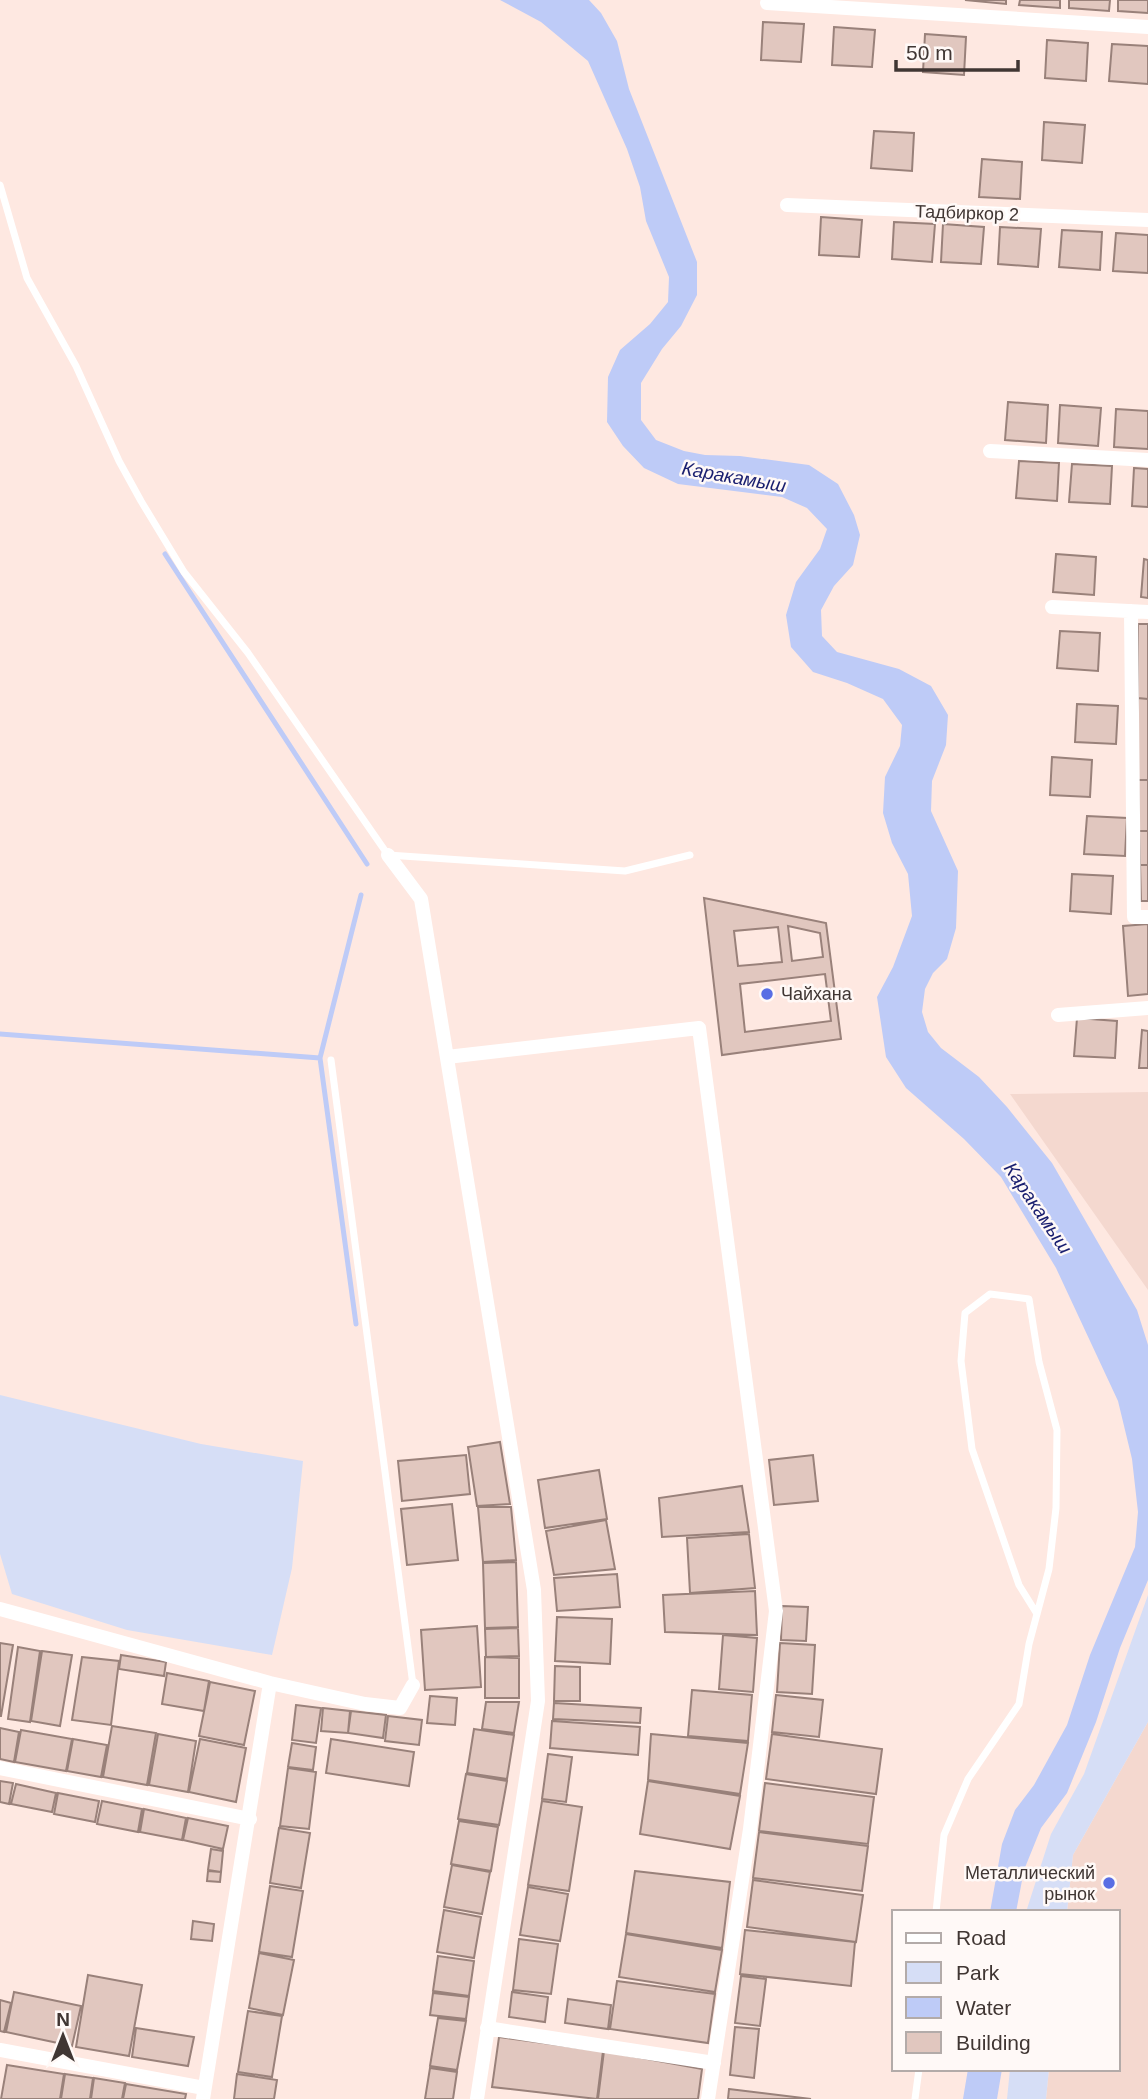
<svg xmlns="http://www.w3.org/2000/svg" width="1148" height="2099" font-family="Helvetica,sans-serif">
  <style>
    .built { fill: #f4d8cf }
    .green { fill: #d6def6 }
    .water { fill: #becbf7 }
    .lines { fill: none; stroke-linecap: round; stroke-linejoin: round }
    .stream { stroke: #becbf7; stroke-width: 5 }
    .building { fill: #e1c7bf; stroke: #99817a; stroke-width: 2; fill-rule: evenodd }
    .service { stroke: #fff; stroke-width: 7 }
    .minor { stroke: #fff; stroke-width: 14 }
    .poi-dot { fill: #596ee4; stroke: #fff9f7; stroke-width: 2.5 }
    .labels { text-anchor: middle; dominant-baseline: central; stroke-width: 5; stroke-linejoin: round; paint-order: stroke }
    .street-label { font-size: 18px; fill: #403633; stroke: #fff9f7 }
    .poi-label { font-size: 18px; fill: #403633; stroke: #fff9f7; text-anchor: start }
    .water-label { font-size: 19px; font-style: italic; fill: #191e6f; stroke: #fff9f7 }
  </style>
  <rect width="100%" height="100%" fill="#fee8e1"/>
  <path class="built" d="M1148 1092V1290L1010 1094Z
    M1148 1722V2099H1046L1049 2069H1118V1912H1067L1073 1855Z"/>
  <path class="green" d="M0 1395 201 1444 303 1461 292 1568 272 1655 127 1630 12 1594 0 1554Z
    M1148 1595V1722L1073 1855 1067 1912H1026L1051 1834 1084 1774Z
    M1010 2069H1049L1046 2099H1007Z"/>
  <path class="water" d="M500 0H589L601 13 617 41 629 89 697 262V295L681 326 662 349 641 383V420L656 440 684 451 705 455 740 456 809 465 838 484 854 515 860 535 853 565 834 586 821 610 822 636 837 652 899 669 931 686 948 715 946 745 932 781 931 811 958 871 956 928 947 959 933 973 925 989 922 1012 928 1032 941 1048 979 1077 1007 1107 1052 1163 1137 1310 1148 1345V1580L1120 1648 1096 1722 1067 1793 1041 1828 1024 1870 1016 1912H990L1002 1844 1015 1810 1034 1785 1067 1725 1090 1655 1135 1547 1138 1512 1132 1459 1118 1401 1056 1268 1001 1177 964 1139 906 1088 886 1057 877 997 893 967 912 916 908 874 892 843 883 813 885 777 900 746 902 725 883 699 847 683 813 672 791 647 786 615 796 582 820 549 827 529 807 508 782 497 678 484 644 468 623 446 607 422 608 377 620 350 650 324 668 302 669 277 646 221 640 187 627 149 588 61 541 22Z
    M968 2069H1002L997 2099H963Z"/>
  <g class="lines">
    <path class="stream" d="M165 554 367 864
      M0 1034 320 1058
      M356 1324 320 1058 361 895"/>
  </g>
  <path class="building" d="M965 0H1006V4Z
    M1020 0H1060V8L1019 5Z
    M1069 0H1110L1109 11 1069 8Z
    M1118 0H1148V13L1118 11Z
    M763 22 804 24 801 62 761 60Z
    M834 27 875 30 872 67 832 65Z
    M925 34 966 37 964 75 923 72Z
    M1047 40 1088 43 1086 81 1045 78Z
    M1112 44 1148 46V84L1109 81Z
    M1044 122 1085 125 1082 163 1042 160Z
    M874 131 914 133 912 171 871 168Z
    M982 159 1022 162 1020 199 979 197Z
    M821 217 862 220 859 257 819 255Z
    M894 222 935 224 932 262 892 259Z
    M943 224 984 227 981 264 941 262Z
    M1000 227 1041 229 1038 267 998 264Z
    M1062 230 1102 232 1100 270 1059 267Z
    M1116 233 1148 235V273L1113 271Z
    M1008 402 1048 405 1046 443 1005 440Z
    M1060 405 1101 408 1098 446 1058 443Z
    M1116 409 1148 411V449L1114 447Z
    M1019 461 1059 463 1057 501 1016 498Z
    M1072 464 1112 466 1110 504 1069 502Z
    M1134 468 1148 469V507L1132 506Z
    M1056 554 1096 557 1094 595 1053 592Z
    M1144 559 1148 560V598L1141 597Z
    M1138 624H1148V699L1138 698Z
    M1060 631 1100 633 1098 671 1057 668Z
    M1138 698 1148 699V780H1138Z
    M1077 704 1118 706 1116 744 1075 742Z
    M1052 757 1092 760 1090 797 1050 795Z
    M1138 780H1148V831H1139Z
    M1087 816 1127 818 1125 856 1084 854Z
    M1139 831H1148V865H1140Z
    M1140 865H1148V901H1141Z
    M1072 874 1113 876 1111 914 1070 911Z
    M704 898 826 923 841 1039 722 1055ZM788 926 820 933 823 957 792 961ZM778 927 782 962 738 966 734 931ZM825 974 831 1021 745 1032 740 984Z
    M1148 924V994L1128 996 1123 926Z
    M1077 1018 1117 1021 1115 1058 1074 1056Z
    M1142 1030 1148 1031V1068H1139Z
    M500 1442 510 1504 477 1506 468 1447Z
    M466 1455 470 1494 402 1501 398 1461Z
    M813 1455 818 1501 774 1505 769 1460Z
    M599 1470 607 1519 545 1528 538 1480Z
    M742 1486 749 1532 662 1537 659 1498Z
    M452 1504 458 1560 407 1565 401 1509Z
    M478 1507H511L516 1560 483 1562Z
    M606 1520 615 1569 554 1575 546 1531Z
    M749 1534 755 1588 690 1593 687 1538Z
    M516 1562 518 1627 485 1628 483 1563Z
    M617 1574 620 1607 557 1611 554 1578Z
    M755 1591 757 1635 665 1632 663 1595Z
    M782 1606 808 1607 806 1641 781 1640Z
    M557 1617 612 1619 610 1664 555 1661Z
    M477 1626 481 1687 425 1690 421 1630Z
    M518 1628 519 1656 486 1657 485 1629Z
    M723 1635 757 1638 753 1692 719 1689Z
    M0 1643 13 1645 1 1716H0Z
    M780 1643 815 1645 812 1694 777 1692Z
    M18 1647 40 1651 30 1722 8 1719Z
    M42 1651 72 1655 60 1726 31 1721Z
    M121 1655 166 1662 164 1676 119 1669Z
    M82 1657 119 1661 111 1725 72 1720Z
    M485 1657 519 1658V1698H485Z
    M555 1666 580 1667V1701H554Z
    M167 1673 209 1681 204 1711 162 1704Z
    M210 1682 255 1691 244 1745 199 1736Z
    M692 1690 752 1695 748 1741 688 1736Z
    M776 1695 823 1700 819 1737 772 1732Z
    M430 1696 457 1698 455 1725 427 1723Z
    M486 1702H519L514 1733 482 1729Z
    M554 1703 641 1708 640 1723 553 1719Z
    M296 1705 321 1708 316 1743 292 1740Z
    M323 1708 350 1711 348 1733 321 1731Z
    M351 1711 386 1715 383 1738 348 1733Z
    M388 1716 422 1720 419 1745 385 1741Z
    M552 1721 640 1727 638 1755 550 1748Z
    M112 1726 156 1733 147 1785 103 1777Z
    M0 1728 19 1732 14 1762 0 1759Z
    M474 1729 514 1735 507 1779 467 1773Z
    M21 1730 72 1739 66 1771 15 1762Z
    M158 1734 196 1741 188 1792 149 1785Z
    M651 1734 748 1743 740 1794 648 1780Z
    M772 1734 882 1749 876 1794 766 1779Z
    M73 1739 107 1745 101 1777 67 1771Z
    M200 1739 246 1748 236 1802 189 1792Z
    M331 1739 414 1752 409 1786 326 1773Z
    M292 1743 316 1747 313 1770 288 1767Z
    M548 1754 572 1757 566 1802 542 1799Z
    M288 1768 316 1772 309 1829 280 1826Z
    M466 1774 507 1781 499 1825 458 1819Z
    M0 1781 13 1783 9 1804 0 1802Z
    M648 1781 740 1796 730 1849 640 1834Z
    M765 1783 874 1797 868 1844 759 1831Z
    M16 1784 56 1793 52 1812 11 1804Z
    M58 1793 99 1801 95 1822 54 1814Z
    M102 1801 142 1809 138 1832 97 1824Z
    M542 1801 582 1807 569 1891 528 1885Z
    M144 1809 186 1818 182 1840 140 1832Z
    M188 1818 228 1826 223 1849 183 1840Z
    M459 1821 498 1827 491 1871 451 1864Z
    M279 1828 310 1833 301 1888 270 1883Z
    M759 1832 868 1846 862 1891 753 1878Z
    M211 1849 223 1851 221 1872 208 1870Z
    M452 1865 490 1872 482 1914 444 1907Z
    M208 1871 221 1872 220 1882 207 1881Z
    M635 1871 730 1882 722 1948 626 1933Z
    M753 1880 863 1895 856 1942 747 1927Z
    M270 1886 303 1891 292 1957 259 1952Z
    M528 1887 568 1894 560 1941 520 1935Z
    M444 1910 481 1917 474 1958 437 1952Z
    M193 1921 214 1924 212 1941 191 1939Z
    M745 1930 855 1942 851 1986 740 1974Z
    M626 1934 722 1950 715 1992 619 1977Z
    M519 1939 558 1944 551 1994 513 1990Z
    M259 1953 294 1960 283 2015 249 2008Z
    M438 1956 474 1961 469 1996 433 1991Z
    M88 1975 142 1985 129 2056 76 2047Z
    M741 1976 766 1979 760 2026 735 2023Z
    M617 1981 715 1994 708 2043 610 2029Z
    M14 1992 81 2006 72 2046 6 2032Z
    M512 1992 548 1997 545 2022 509 2017Z
    M433 1993 469 1997 466 2019 430 2015Z
    M568 1999 611 2005 608 2029 565 2023Z
    M0 2000 11 2003 4 2032 0 2031Z
    M248 2011 282 2016 272 2077 238 2072Z
    M438 2018 466 2021 457 2070 430 2066Z
    M735 2027 759 2029 754 2078 730 2075Z
    M136 2028 194 2037 188 2066 132 2057Z
    M499 2037 603 2051 597 2099 492 2087Z
    M604 2051 702 2069 698 2099H598Z
    M7 2065 64 2074 60 2099H1Z
    M430 2068 457 2072 453 2099H425Z
    M65 2074 93 2078 90 2099H61Z
    M237 2074 277 2080 274 2099H234Z
    M94 2078 125 2083 122 2099H91Z
    M126 2084 186 2094 185 2099H123Z
    M729 2089 811 2099H728Z"/>
  <g class="lines">
    <path class="service" d="M0 185 27 278 76 366 119 461 141 501 184 572 248 653 388 855 625 871 690 855
      M331 1060 413 1685
      M936 1912 944 1835 968 1779 1019 1704 1029 1644 1049 1569 1056 1508 1057 1430 1039 1362 1029 1299 990 1294 965 1313 961 1361 972 1449 1019 1585 1037 1614
      M915 2099 919 2069"/>
    <path class="minor" d="M767 3 1148 27
      M787 205 1148 220
      M990 451 1148 460
      M1052 607 1148 612
      M1131 611 1134 917H1148
      M388 855 421 899 534 1590 538 1701 477 2099
      M1058 1015 1148 1008
      M447 1057 699 1028 776 1611 750 1829 708 2099
      M0 1609 270 1683 365 1704 400 1708 413 1685
      M0 1768 250 1819
      M487 2028 714 2063
      M0 2050 204 2088
      M203 2099 270 1683"/>
  </g>
  <g class="poi-dot">
    <circle cx="767" cy="994" r="7"/>
    <circle cx="1109" cy="1883" r="7"/>
  </g>
  <g class="labels">
    <g class="street-label">
      <text transform="translate(967 213) rotate(2)">Тадбиркор 2</text>
    </g>
    <g class="poi-label">
      <text x="781" y="994">Чайхана</text>
      <text x="1095" y="1873" text-anchor="end">Металлический<tspan x="1095" dy="21">рынок</tspan></text>
    </g>
    <g class="water-label">
      <text transform="translate(734 477) rotate(10)">Каракамыш</text>
      <text transform="translate(1038 1208) rotate(56)">Каракамыш</text>
    </g>
  </g>
  <rect x="892" y="1910" width="228" height="161" fill="#fff9f7" stroke="#b3aba9" stroke-width="2"/>
  <rect x="906" y="1933" width="35" height="10" fill="#ffffff" stroke="#b3aba9" stroke-width="2"/>
  <text x="956" y="1945" font-size="21" fill="#403633">Road</text>
  <rect x="906" y="1962" width="35" height="21" fill="#d6def6" stroke="#b3aba9" stroke-width="2"/>
  <text x="956" y="1980" font-size="21" fill="#403633">Park</text>
  <rect x="906" y="1997" width="35" height="21" fill="#becbf7" stroke="#b3aba9" stroke-width="2"/>
  <text x="956" y="2015" font-size="21" fill="#403633">Water</text>
  <rect x="906" y="2032" width="35" height="21" fill="#e1c7bf" stroke="#b3aba9" stroke-width="2"/>
  <text x="956" y="2050" font-size="21" fill="#403633">Building</text>
  <g transform="translate(63 2036)" stroke="#fff9f7" stroke-width="5" paint-order="stroke">
  <path d="M0-5L12 26L0 18L-12 26Z" fill="#403633"/>
  <text y="-10" font-size="19" font-weight="bold" text-anchor="middle" fill="#403633">N</text>
  </g>
  <path d="M896 60v10h122v-10" fill="none" stroke="#403633" stroke-width="3.5"/>
  <text x="906" y="60" font-size="21" fill="#403633" stroke="#fff9f7" stroke-width="5" paint-order="stroke">50 m</text>
</svg>
